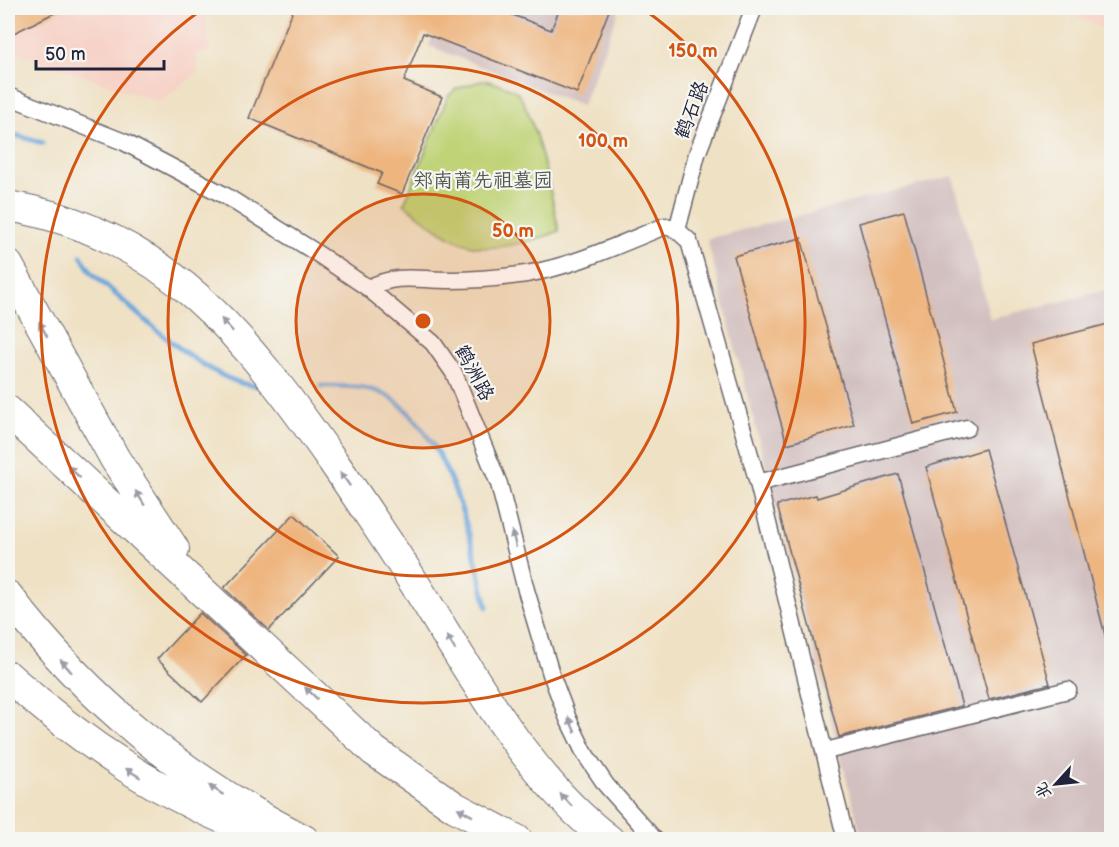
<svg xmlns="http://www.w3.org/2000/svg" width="1119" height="847" font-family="'Balsamiq Sans','LXGW WenKai TC',sans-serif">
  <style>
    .built { fill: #f7d1c6 }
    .industrial { fill: #d2bfbf }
    .green { fill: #c0d377; stroke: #717a59; stroke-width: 1.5 }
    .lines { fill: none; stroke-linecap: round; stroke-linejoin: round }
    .stream { stroke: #6aa6db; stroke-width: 5 }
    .building { fill: #eeb57f }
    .minor-casing { stroke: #6a656b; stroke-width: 19 }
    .motorway-casing { stroke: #6a656b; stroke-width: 32 }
    .minor { stroke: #fff; stroke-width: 16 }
    .motorway { stroke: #fff; stroke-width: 30 }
    .oneway { fill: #9c9ca7 }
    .ring { fill: none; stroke: #d45411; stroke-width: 3 }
    .labels { text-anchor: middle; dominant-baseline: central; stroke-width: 4.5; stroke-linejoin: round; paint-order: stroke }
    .street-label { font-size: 20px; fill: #22223b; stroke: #f6f6f2 }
    .park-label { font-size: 20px; fill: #51574d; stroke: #f6f6f2 }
    .centre { fill: #d45411; stroke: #f6f6f2; stroke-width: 3 }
    .ring-label { font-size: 18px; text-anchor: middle; font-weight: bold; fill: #d45411; stroke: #f6f6f2; stroke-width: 4.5; stroke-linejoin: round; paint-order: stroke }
  </style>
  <rect width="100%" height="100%" fill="#f6f6f2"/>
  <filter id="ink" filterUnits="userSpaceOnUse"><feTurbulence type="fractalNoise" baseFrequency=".0167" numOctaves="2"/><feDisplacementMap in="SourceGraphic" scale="12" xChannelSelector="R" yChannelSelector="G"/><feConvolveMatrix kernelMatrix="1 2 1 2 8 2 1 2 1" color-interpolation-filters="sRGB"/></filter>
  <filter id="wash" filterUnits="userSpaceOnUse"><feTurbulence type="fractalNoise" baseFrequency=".008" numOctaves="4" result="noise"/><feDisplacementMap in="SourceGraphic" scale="24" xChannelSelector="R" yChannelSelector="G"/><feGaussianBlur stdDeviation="1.35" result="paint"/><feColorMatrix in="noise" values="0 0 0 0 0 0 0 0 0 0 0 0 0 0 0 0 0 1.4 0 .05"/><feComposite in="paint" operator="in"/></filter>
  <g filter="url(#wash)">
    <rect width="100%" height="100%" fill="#efe1c4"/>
    <path class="built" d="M8 8H205L210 52 196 54 198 72 159 102 8 50Z
      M1057 8H1111V32Z"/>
    <path class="industrial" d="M443 8H620L582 106 429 46Z
      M953 176 990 319 1111 289V839H862L707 239Z"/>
    <path class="green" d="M484 80C494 83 506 85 515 91 533 102 554 207 559 231 538 240 495 252 472 246 446 239 425 220 404 204L448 96 456 89Z"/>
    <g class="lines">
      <path class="stream" d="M8 133 43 143
        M81 256 92 273C129 305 209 386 259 386
        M321 386C344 386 373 385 393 399 452 442 471 540 487 607"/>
    </g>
    <g id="blocks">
      <path class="building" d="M8 8H64L8 36Z
        M294 8H495L551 30 560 8H610L577 93 423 33 404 81 442 97 402 194 377 184 382 173 249 118Z
        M904 211 957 412 913 424 859 223Z
        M801 238 854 425 787 444 734 256Z
        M1112 323V433L1106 438 1112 460V642L1107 643 1031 344Z
        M985 449 1050 684 989 699 926 467Z
        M898 474 962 706 839 737 777 505 816 495 817 498Z
        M294 514 339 556 269 630 224 588Z
        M200 613 246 655 202 702 157 659Z"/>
    </g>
  </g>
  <g filter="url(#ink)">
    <use href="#blocks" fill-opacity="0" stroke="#6a656b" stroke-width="1.5"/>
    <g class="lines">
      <g class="minor-casing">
        <path id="minor" d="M8 96 124 142 224 195 312 250 368 288 433 343 454 373 499 484 526 590 551 674 568 719 585 754 606 785 655 840
          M677 230 697 154 754 8
          M368 288C399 273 416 280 448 280 474 280 500 278 526 274 574 266 620 244 665 226L677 230 689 241 758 483 846 840
          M758 483 967 428
          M826 751 1068 690"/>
      </g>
      <g class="motorway-casing">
        <path id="motorway" d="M8 206C164 232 247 338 332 460 371 516 409 573 444 631 490 705 538 786 609 840
          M8 265 115 459 174 549
          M8 411 374 751 455 807 517 840
          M8 596C90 703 183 778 304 840
          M8 676C83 744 163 797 259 833"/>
      </g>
      <use href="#minor" class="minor"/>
      <use href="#motorway" class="motorway"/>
    </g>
    <defs><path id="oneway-solid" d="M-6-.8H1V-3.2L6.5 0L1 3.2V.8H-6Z" transform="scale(1.5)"/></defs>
    <g class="oneway">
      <use href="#oneway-solid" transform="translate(227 325) rotate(-133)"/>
      <use href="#oneway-solid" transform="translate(43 329) rotate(-119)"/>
      <use href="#oneway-solid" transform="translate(74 472) rotate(-137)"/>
      <use href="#oneway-solid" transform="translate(345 479) rotate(-125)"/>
      <use href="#oneway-solid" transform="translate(140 498) rotate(-122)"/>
      <use href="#oneway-solid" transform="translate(514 539) rotate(-104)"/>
      <use href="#oneway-solid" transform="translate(451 643) rotate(-121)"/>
      <use href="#oneway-solid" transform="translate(66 666) rotate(-131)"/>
      <use href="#oneway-solid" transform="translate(311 693) rotate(-137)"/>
      <use href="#oneway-solid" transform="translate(572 725) rotate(-114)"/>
      <use href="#oneway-solid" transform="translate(133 773) rotate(-148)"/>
      <use href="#oneway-solid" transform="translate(216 790) rotate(-147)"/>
      <use href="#oneway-solid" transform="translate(566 800) rotate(-133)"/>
      <use href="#oneway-solid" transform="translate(465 812) rotate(-151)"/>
    </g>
  </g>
  <circle cx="423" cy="321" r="127" fill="#d45411" fill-opacity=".12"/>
  <g class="ring">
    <circle cx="423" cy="321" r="127"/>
    <circle cx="423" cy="321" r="255"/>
    <path d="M642 8A382 382 0 1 1 204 8"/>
  </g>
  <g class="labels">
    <g class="street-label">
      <text transform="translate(692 110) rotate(-69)">鹤石路</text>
      <text transform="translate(474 373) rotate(62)">鹤洲路</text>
    </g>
    <g class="park-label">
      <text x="483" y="181">郑南莆先祖墓园</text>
    </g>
  </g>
  <circle cx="423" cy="321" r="9" class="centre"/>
  <g class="ring-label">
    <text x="693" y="57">150 m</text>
    <text x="603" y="147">100 m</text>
    <text x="513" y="237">50 m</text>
  </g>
  <rect width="1119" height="847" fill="none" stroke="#f6f6f2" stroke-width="30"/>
  <g transform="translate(1056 784) rotate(243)" stroke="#f6f6f2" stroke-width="4.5" paint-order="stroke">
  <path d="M0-4.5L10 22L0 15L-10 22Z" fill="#22223b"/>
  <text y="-9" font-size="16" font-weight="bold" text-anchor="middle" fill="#22223b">北</text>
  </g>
  <path d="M36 60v9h128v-9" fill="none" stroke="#22223b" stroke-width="3"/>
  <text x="45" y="60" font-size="18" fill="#22223b" stroke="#f6f6f2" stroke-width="4.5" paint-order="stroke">50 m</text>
</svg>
